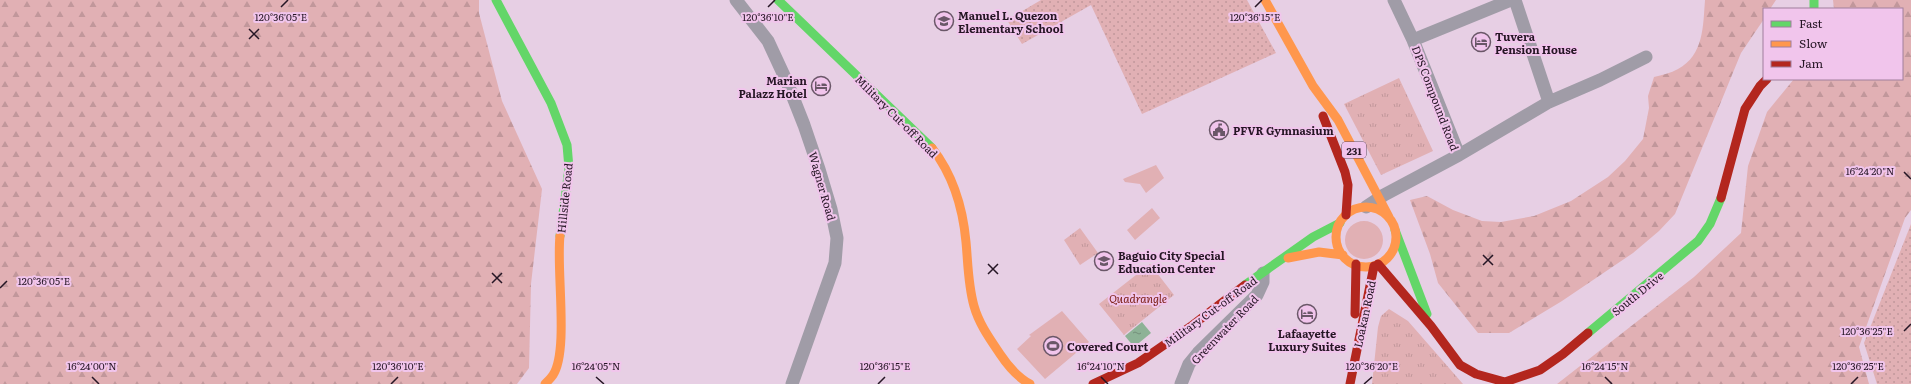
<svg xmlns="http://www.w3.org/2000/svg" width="1911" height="384" font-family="Literata,serif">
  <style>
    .grass { fill: url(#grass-dots) }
    .forest { fill: url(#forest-firs) }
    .park { fill: url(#park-tufts) }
    .garden { fill: #e1b0b4 }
    .water { fill: url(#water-ripples) }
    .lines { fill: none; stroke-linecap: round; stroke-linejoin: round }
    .street { stroke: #a09ca7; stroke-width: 13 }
    .fast { stroke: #63d668; stroke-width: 9 }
    .slow { stroke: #ff974d; stroke-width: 9 }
    .jam { stroke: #b3261e; stroke-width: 9 }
    .ticks { fill: none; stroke: #261625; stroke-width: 1.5 }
    .labels { text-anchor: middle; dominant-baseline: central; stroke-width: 4; stroke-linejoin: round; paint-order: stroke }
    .shield { fill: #f1c5ec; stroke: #634a61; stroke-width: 1 }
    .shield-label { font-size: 10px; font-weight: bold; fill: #261625 }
    .poi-label { font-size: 11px; font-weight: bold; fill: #261625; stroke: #f1c5ec; text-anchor: start }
    .street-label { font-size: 11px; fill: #261625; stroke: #f1c5ec }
    .park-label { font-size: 11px; font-style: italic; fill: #7c2016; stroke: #f1c5ec }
    .ticks-label { font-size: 10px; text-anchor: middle; fill: #261625; stroke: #f1c5ec; stroke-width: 4; stroke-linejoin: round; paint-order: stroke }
  </style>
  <defs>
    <pattern id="grass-dots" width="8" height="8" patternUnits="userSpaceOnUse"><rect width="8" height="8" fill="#e1b0b4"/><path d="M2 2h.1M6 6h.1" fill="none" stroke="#c1979b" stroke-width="1.8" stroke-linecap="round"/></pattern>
    <pattern id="forest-firs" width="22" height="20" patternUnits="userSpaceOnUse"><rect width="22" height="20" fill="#e1b0b4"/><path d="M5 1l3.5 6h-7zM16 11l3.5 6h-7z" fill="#c1979b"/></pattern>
    <pattern id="park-tufts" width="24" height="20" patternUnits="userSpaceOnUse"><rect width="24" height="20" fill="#e1b0b4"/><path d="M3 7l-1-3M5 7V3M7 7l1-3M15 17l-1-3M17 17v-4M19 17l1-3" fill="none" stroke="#c1979b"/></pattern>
    <pattern id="water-ripples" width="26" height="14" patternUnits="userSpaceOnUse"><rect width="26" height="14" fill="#8db296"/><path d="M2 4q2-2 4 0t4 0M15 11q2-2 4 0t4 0" fill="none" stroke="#73907a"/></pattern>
  </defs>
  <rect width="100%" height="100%" fill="#e7cfe4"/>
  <path class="grass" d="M1041 0H1247L1276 53 1142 114 1091 5 1022 44 1007 20Z
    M1911 224V384H1877L1864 343Z"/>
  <path class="forest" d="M0 0H479V13L502 101 542 189 531 284 529 368 517 384H0Z
    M1705 0H1776L1770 9H1764V19L1741 53 1675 214 1659 231 1633 253 1562 301 1509 333H1478L1438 283 1430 254 1410 200 1427 196 1453 210 1482 221 1501 222 1534 216 1571 201 1608 177 1625 161 1643 139 1649 108 1648 96 1654 77C1662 75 1671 73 1678 69 1704 55 1703 26 1705 0Z
    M1833 0H1911V210L1905 218 1859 347 1869 384H1557L1694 277 1741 233 1748 166 1767 112 1794 79H1902V9H1834Z"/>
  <path class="park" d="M1399 78 1433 151 1381 175 1344 104Z
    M1080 228 1098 253 1080 265 1064 240Z
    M1150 264 1174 295 1124 335 1099 304Z
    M1389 309 1408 321 1463 384H1372L1378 327 1381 316Z"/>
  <path class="garden" d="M1156 165 1164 178 1146 193 1140 184 1125 182 1123 179Z
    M1152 208 1160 218 1135 240 1127 230Z
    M1345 240a19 19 0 1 1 38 0a19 19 0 1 1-38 0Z
    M1062 311 1089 342 1045 379 1017 349 1031 336 1029 335Z"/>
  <path class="water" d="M1142 322 1151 333 1134 347 1125 336Z"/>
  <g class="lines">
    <path class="street" d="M736 0 768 41 787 82 804 125 819 169 831 209 837 238 835 263 792 384
      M1394 0 1413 40 1459 155
      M1515 0 1549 102
      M1413 40 1511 0
      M1366 207 1384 195 1459 155 1549 102 1600 80 1646 57
      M1181 384 1189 364 1198 353 1257 295 1263 282V273"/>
    <path class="fast" d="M496 0 551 103 567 145 569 168 560 236
      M778 0 932 148
      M1814 0V9
      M1395 230 1427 314
      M1245 285 1313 237 1340 223
      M1588 333 1698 241 1710 224 1721 198"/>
    <path class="slow" d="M1265 0 1313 86 1338 120 1389 217
      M932 148C953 175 963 209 966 242 968 263 968 285 974 306 979 324 990 339 1000 354 1008 366 1017 377 1030 384
      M1336 237a30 30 0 1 1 60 0a30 30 0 1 1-60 0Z
      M1288 258 1319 252 1343 255
      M545 384C548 381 551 378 553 375 569 351 556 269 560 236"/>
    <path class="jam" d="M1323 116 1345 172 1348 185 1346 215
      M1721 198 1745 109 1760 86 1767 79
      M1378 264 1431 326 1460 365 1476 374 1505 382 1540 370 1563 354 1588 333
      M1355 314 1356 264
      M1093 384 1138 363 1190 327 1245 285
      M1350 384 1374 266"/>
  </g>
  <path class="ticks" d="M281 7 288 0M768 7 775 0M1255 7 1262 0M249 29 259 39M249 39 259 29M1904 172 1911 179M1483 255 1493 265M988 264 998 274M1483 265 1493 255M492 273 502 283M988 274 998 264M492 283 502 273M0 288 7 281M1904 331 1911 324M92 377 99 384M596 377 604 384M1101 377 1108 384M1605 377 1612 384M391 384 398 377M878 384 885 377M1364 384 1372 377M1851 384 1858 377"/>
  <defs>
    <g id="school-ring" transform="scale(1)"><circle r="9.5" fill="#f1c5ec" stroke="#6a5768" stroke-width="1.5"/><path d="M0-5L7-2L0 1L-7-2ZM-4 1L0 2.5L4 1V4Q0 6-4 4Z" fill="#6a5768"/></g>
    <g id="hotel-ring" transform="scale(1)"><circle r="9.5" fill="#f1c5ec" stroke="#6a5768" stroke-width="1.5"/><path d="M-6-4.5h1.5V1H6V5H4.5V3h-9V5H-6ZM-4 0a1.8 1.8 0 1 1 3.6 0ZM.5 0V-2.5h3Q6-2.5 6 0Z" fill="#6a5768"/></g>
    <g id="civic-ring" transform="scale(1)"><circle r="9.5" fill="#f1c5ec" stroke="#6a5768" stroke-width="1.5"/><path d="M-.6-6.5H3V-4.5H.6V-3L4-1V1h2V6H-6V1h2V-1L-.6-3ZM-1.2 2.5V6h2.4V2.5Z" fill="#6a5768"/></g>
    <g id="stadium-ring" transform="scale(1)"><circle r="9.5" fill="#f1c5ec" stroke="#6a5768" stroke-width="1.5"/><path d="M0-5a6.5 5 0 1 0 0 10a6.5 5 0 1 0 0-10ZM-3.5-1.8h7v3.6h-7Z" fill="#6a5768"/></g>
  </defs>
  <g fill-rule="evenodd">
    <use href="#school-ring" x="944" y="21"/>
    <use href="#hotel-ring" x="1481" y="42"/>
    <use href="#hotel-ring" x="821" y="86"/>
    <use href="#civic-ring" x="1219" y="130"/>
    <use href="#school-ring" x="1104" y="261"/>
    <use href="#hotel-ring" x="1307" y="314"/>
    <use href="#stadium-ring" x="1053" y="346"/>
  </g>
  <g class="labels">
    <rect class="shield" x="1342" y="142" width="24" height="16" rx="3"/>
    <g class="shield-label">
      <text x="1354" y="150">231</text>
    </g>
    <g class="poi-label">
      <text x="958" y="15">Manuel L. Quezon<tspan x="958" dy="13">Elementary School</tspan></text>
      <text x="1495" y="36">Tuvera<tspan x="1495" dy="13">Pension House</tspan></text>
      <text x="807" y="80" text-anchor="end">Marian<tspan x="807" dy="13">Palazz Hotel</tspan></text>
      <text x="1233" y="130">PFVR Gymnasium</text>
      <text x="1118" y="255">Baguio City Special<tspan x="1118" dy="13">Education Center</tspan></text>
      <text x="1307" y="333" text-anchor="middle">Lafaayette<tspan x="1307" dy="13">Luxury Suites</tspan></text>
      <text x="1067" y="346">Covered Court</text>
    </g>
    <g class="street-label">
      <text transform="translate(1436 98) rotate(69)">DPS Compound Road</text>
      <text transform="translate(897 116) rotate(45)">Military Cut-off Road</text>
      <text transform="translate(823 186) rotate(74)">Wagner Road</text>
      <text transform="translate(564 198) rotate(-84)">Hillside Road</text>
      <text transform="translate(1637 293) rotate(-39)">South Drive</text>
      <text transform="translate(1210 311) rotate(-36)">Military Cut-off Road</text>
      <text transform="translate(1364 314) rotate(-78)">Loakan Road</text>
      <text transform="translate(1224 329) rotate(-46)">Greenwater Road</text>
    </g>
    <g class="park-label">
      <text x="1138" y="298">Quadrangle</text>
    </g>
  </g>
  <g class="ticks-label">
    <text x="281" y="21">120°36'05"E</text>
    <text x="768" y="21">120°36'10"E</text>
    <text x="1255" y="21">120°36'15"E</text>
    <text x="1870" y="175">16°24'20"N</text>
    <text x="44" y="285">120°36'05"E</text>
    <text x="1867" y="335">120°36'25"E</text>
    <text x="92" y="370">16°24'00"N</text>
    <text x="398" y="370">120°36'10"E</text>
    <text x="596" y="370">16°24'05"N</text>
    <text x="885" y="370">120°36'15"E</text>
    <text x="1101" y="370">16°24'10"N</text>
    <text x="1372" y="370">120°36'20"E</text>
    <text x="1605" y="370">16°24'15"N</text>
    <text x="1858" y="370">120°36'25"E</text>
  </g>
  <rect x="1763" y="8" width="140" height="72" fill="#f1c5ec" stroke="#a07f9c"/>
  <rect x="1771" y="21" width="20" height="6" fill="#63d668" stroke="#a07f9c"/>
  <text x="1799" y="28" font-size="12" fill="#261625">Fast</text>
  <rect x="1771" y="41" width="20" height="6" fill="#ff974d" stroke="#a07f9c"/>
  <text x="1799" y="48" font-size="12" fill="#261625">Slow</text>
  <rect x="1771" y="61" width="20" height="6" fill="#b3261e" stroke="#a07f9c"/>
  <text x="1799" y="68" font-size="12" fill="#261625">Jam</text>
</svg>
